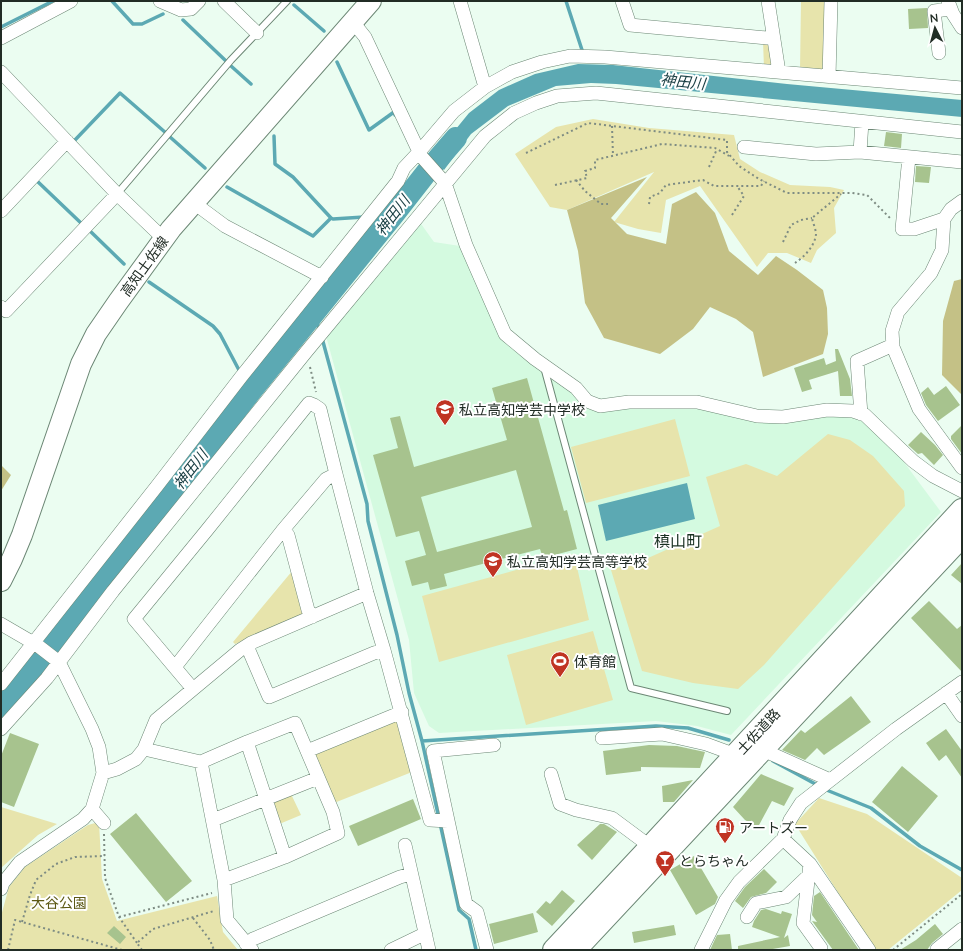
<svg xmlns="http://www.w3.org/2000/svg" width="963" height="951" font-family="Lato,'Noto Sans JP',sans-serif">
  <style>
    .built { fill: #d4fae0 }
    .green { fill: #e7e4ac }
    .forest { fill: #c4c186 }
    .water { fill: #5ca9b3 }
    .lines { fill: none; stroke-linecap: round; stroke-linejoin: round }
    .stream { stroke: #5ca9b3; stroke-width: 3.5 }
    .river { stroke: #5ca9b3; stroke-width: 22 }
    .building { fill: #a7c38e; fill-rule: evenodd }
    .lane-casing { stroke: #6c8775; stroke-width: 8 }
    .street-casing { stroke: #6c8775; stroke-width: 14 }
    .primary-casing { stroke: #6c8775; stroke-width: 22 }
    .highway-casing { stroke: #6c8775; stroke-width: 24 }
    .path { stroke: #7e8c83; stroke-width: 2; stroke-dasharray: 2 3; stroke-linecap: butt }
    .lane { stroke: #fff; stroke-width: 6 }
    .street { stroke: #fff; stroke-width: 13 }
    .primary { stroke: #fff; stroke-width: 20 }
    .highway { stroke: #fff; stroke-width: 22 }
    .labels { text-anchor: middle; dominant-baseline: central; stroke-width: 4; stroke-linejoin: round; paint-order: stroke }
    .street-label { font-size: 14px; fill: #212c25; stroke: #fff }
    .poi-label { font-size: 14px; fill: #212c25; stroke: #fff; text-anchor: start }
    .park-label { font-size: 14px; fill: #5c5814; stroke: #fff }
    .water-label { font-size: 15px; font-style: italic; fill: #183d42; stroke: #fff }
    .quarter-label { font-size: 16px; fill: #193122; stroke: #fff }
  </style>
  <rect width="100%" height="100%" fill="#ebfdf1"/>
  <path class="built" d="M419 221 434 242 460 246 500 336 575 394 583 404 634 406 694 405 860 418 892 446 941 512 731 735 697 726 656 721 439 733 429 726 414 693 409 640 326 336Z"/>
  <path class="green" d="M801 1H827L826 72 800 70Z
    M771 40 776 69 764 68 763 41Z
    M593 119 649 128 734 135 740 159 760 172 790 185 830 187 844 190 834 208 836 233 817 250 811 263 787 253H768L757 267 700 186 666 200 661 233 638 229 614 222 654 172 567 210 550 207 515 154 556 127Z
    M675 419 690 476 586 503 571 447Z
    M828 434 850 440 873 456 904 491 905 506 764 665 738 689 693 683 642 671 611 570 648 558 720 526 706 477 746 464 777 476Z
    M574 554 589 620 439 662 422 596Z
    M293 570 305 610 300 617 235 644 233 642Z
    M593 631 613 700 526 725 507 655Z
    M397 718 412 772 334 803 314 758 316 752Z
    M291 794 301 815 277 825 270 802Z
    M819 798 867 814 962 878V890L888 950H874L795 824Z
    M1 807 57 824 38 835 1 868Z
    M99 822 102 879 117 921 217 896 223 932 238 950H1V916L9 887 25 867 88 825Z"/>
  <path class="forest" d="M647 177 611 218 627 234 666 244 672 204 696 192 715 213 729 251 758 275 776 256 797 270 823 290 827 308 828 334 823 354 763 377 753 332 736 319 710 307 693 329 660 354 604 338 585 303 578 251 567 210Z
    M962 279V395L942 375 943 321 954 281Z
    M1 465 11 475 1 491Z"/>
  <path class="water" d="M578 64 613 65 787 84 962 100V117L616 84 591 83 556 86 508 106 471 134 444 170 433 157 469 113 499 90 535 74Z
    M687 483 695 519 606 541 598 505Z"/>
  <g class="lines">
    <path class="stream" d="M112 1 133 24H142L163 14
      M566 1 583 53
      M294 5 324 31
      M183 20 226 61
      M1 27 53 1
      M337 62 369 130 394 112 395 115
      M231 66 251 84
      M274 136 275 164 293 177 331 218 333 219 364 217
      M170 137 205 168
      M75 140 120 93 166 133
      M36 180 82 224
      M227 187 313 236 331 218
      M374 216 394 214
      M89 230 124 264
      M149 282 213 326 220 334 240 372
      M314 312 319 329
      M322 338 367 504 368 521 397 635 409 693 422 741 459 910 469 919 476 950
      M244 378 251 391
      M422 741 656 726 688 728 729 740
      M773 761 819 786
      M824 789 871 808 920 846 962 870"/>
    <path class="river" d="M1 707 10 698 159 511 251 391 394 214 430 168 456 138"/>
  </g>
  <path class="building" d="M927 8 928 28 909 29 908 9Z
    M886 132 902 134 901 148 884 146Z
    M916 166 931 167 929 183 915 182Z
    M835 349H838L850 379 852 396H840L838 371 809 380 812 389 802 392 794 368 824 358 826 365 836 361Z
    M527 378 564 511 567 510 577 549 543 558 540 549 444 574 447 586 430 590 428 582 412 586 405 561 426 555 419 531 396 537 373 455 398 448 390 418 400 416 414 467 507 440 492 388ZM516 470 532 527 437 552 421 497Z
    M946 386 960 405 938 421 926 405 921 393 928 387 934 395Z
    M962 425V454L951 439V436Z
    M921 432 935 445 943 455 934 465 922 453 918 454 908 445Z
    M962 563V584L951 575Z
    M929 601 957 629 962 625V672L911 618Z
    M851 696 871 722 824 755 817 748 805 760 782 750 801 730 805 733Z
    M946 729 962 751V778L946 755 939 761 926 743Z
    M10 733 39 744 14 807 1 802V756Z
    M649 745 677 746 705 752 700 768 641 767V771L606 775 603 751Z
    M902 766 938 796 908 832 872 802Z
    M761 774 794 788 784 806 772 801 758 827 745 820 733 807Z
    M693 780 674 802H663L662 786Z
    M413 799 421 819 358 846 349 826Z
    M136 813 192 881 166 902 110 834Z
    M600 824H604L617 832 592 860 577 845Z
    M694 856 718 897 715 904 696 915 670 870Z
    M764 869 777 882 766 893 751 897 743 908 735 901 745 887Z
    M562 890 575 901 552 926 536 912 546 901 550 904Z
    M820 892 859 950H833L812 921 817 922 812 915 814 896Z
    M766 909 781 914 782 911 792 914 784 938 788 935 790 946 767 950H738V946L780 937 752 927 754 921 761 910Z
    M533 913 538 932 494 944 489 924Z
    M935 924 943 934 932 943 927 950H900L916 940Z
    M674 925 676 935 634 943 632 932Z
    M114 926 126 937 120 944 107 933Z
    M730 934 732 950H710L717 935Z"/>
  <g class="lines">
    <g class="lane-casing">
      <path id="lane" d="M117 194 231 60 287 1
        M544 367 631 688 727 711"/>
    </g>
    <g class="street-casing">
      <path id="street" d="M160 1 181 10 191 9 199 1
        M224 1 257 33
        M460 1 485 87
        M622 1 630 25 767 38 773 35
        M768 1 779 72
        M948 1 953 14 962 28
        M353 22 365 37 421 156 445 183 466 245 505 334 535 359 576 388 587 401 600 406 629 402H697L757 416 783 417 827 410 853 411 865 415 913 461 933 476 962 491
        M1 38 71 1
        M939 53 934 11 951 9
        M1 72 117 194 163 238
        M829 77 831 1
        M744 147 816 154 860 152 962 162
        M860 152 862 122
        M909 157 902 229H914L944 219
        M962 201 951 209 944 219 942 250 931 273 898 312 892 331 893 347 919 409 962 468
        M194 203 225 226 322 277
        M1 211 67 141
        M1 307 6 311 117 194
        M861 414 857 361 893 345
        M282 531 288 535 308 610 312 617
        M1 624 37 645 59 662 92 729 99 747 103 773 92 809 83 819 20 862 3 883 1 889
        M247 646 269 697 374 653 384 650 367 593 336 474
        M384 650 430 820 448 821
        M175 667 282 531 326 479 336 474 320 409 314 405 309 403 207 530 134 619 193 689
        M1 684 157 486 241 377 398 181 404 168 419 152 454 111 485 87 512 72 542 62 570 56 605 57 962 88
        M946 693 962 716
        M1 729 47 678 113 591 306 352 485 136 514 113 536 103 557 96 596 93 962 132
        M602 738 662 734 706 744 736 755
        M247 742 285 857
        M144 749 201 762 247 742 295 723 333 812 338 833 285 857 224 880
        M763 750 830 780
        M307 751 402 712
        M201 762 224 880 227 920 252 950
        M103 773 117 769 136 759 144 749 156 720 240 650 251 643 367 593
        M551 774 560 804 576 810 612 818 651 847
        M92 809 104 823
        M213 820 318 778
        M783 839 810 864 869 950
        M405 845 429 950
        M810 864 803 923 821 948
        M747 917 756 903 786 897 808 876
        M246 944 253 939 400 877 411 874
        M391 950 420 936 426 935
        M487 950 477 912 466 904 433 751 494 745
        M701 950 726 900 739 882 783 839 790 820 801 803 896 729 962 682
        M938 950 937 949 962 929"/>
    </g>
    <g class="primary-casing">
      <path id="primary" d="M1 581 12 559 22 535 81 364 96 334 118 302 171 229 371 1"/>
    </g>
    <g class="highway-casing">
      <path id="highway" d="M554 950 644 854 962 510
        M575 950 962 536"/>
    </g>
    <path class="path" d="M612 126 613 156
      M526 153 588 123 727 140V152L739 166 759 179 787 193H852L867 195 891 219
      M709 167 717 149
      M576 180 585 191 601 204H608
      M555 185 587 178 585 171 595 168V160L662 144 715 148 729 156
      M649 204 650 197 660 193 666 185 703 180 714 186H761L764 181
      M732 215 744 196 737 186
      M783 242 791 225 801 220 812 218
      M795 263C804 257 815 246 816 234 816 230 813 223 812 218L841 194
      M310 367 316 392
      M104 834 105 878 119 917 137 943
      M119 917 212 893
      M193 918 210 940 214 950
      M22 922 30 895 36 880 56 864 75 857 105 856
      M8 950 15 920 122 950
      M142 950 137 943 153 929 214 911
      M893 950 962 894"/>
    <use href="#lane" class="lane"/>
    <use href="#street" class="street"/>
    <use href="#primary" class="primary"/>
    <use href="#highway" class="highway"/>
  </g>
  <defs>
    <g id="school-pin" transform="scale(1)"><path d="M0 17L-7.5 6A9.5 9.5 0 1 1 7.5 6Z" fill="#c03423" stroke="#fff"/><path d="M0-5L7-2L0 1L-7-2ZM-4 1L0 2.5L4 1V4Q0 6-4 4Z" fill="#fff"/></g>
    <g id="stadium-pin" transform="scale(1)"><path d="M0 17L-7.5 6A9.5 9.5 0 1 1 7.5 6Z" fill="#c03423" stroke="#fff"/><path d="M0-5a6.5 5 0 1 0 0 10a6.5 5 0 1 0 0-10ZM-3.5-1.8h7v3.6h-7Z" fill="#fff"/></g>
    <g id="fuel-pin" transform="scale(1)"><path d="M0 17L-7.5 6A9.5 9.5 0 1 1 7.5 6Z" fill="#c03423" stroke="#fff"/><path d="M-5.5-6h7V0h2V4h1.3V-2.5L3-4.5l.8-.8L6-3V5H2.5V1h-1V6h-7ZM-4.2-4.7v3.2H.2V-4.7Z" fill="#fff"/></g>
    <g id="bar-pin" transform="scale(1)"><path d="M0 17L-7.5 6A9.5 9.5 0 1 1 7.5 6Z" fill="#c03423" stroke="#fff"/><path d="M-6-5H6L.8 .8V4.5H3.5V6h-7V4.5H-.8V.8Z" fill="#fff"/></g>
  </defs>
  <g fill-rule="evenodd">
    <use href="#school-pin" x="445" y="409"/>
    <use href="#school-pin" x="493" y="561"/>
    <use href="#stadium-pin" x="560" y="661"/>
    <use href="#fuel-pin" x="725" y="827"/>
    <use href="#bar-pin" x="665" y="860"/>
  </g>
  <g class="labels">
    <g class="street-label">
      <text transform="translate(144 266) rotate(-54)">高知土佐線</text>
      <text transform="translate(758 731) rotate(-47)">土佐道路</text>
    </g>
    <g class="poi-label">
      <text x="459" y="409">私立高知学芸中学校</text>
      <text x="507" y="561">私立高知学芸高等学校</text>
      <text x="574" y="661">体育館</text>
      <text x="739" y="827">アートズー</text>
      <text x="679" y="860">とらちゃん</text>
    </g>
    <g class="park-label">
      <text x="59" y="902">大谷公園</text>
    </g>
    <g class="water-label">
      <text transform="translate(683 81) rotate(6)">神田川</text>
      <text transform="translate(392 215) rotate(-52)">神田川</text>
      <text transform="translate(190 469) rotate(-52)">神田川</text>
    </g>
    <g class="quarter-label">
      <text x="678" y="540">槙山町</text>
    </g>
  </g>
  <rect width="963" height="951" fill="none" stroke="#212c25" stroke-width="4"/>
  <g transform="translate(935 28) rotate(354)" stroke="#ffffff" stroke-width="3" paint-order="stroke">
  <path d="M0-3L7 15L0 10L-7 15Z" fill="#212c25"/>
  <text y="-6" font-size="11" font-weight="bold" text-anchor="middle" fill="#212c25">N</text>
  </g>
</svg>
